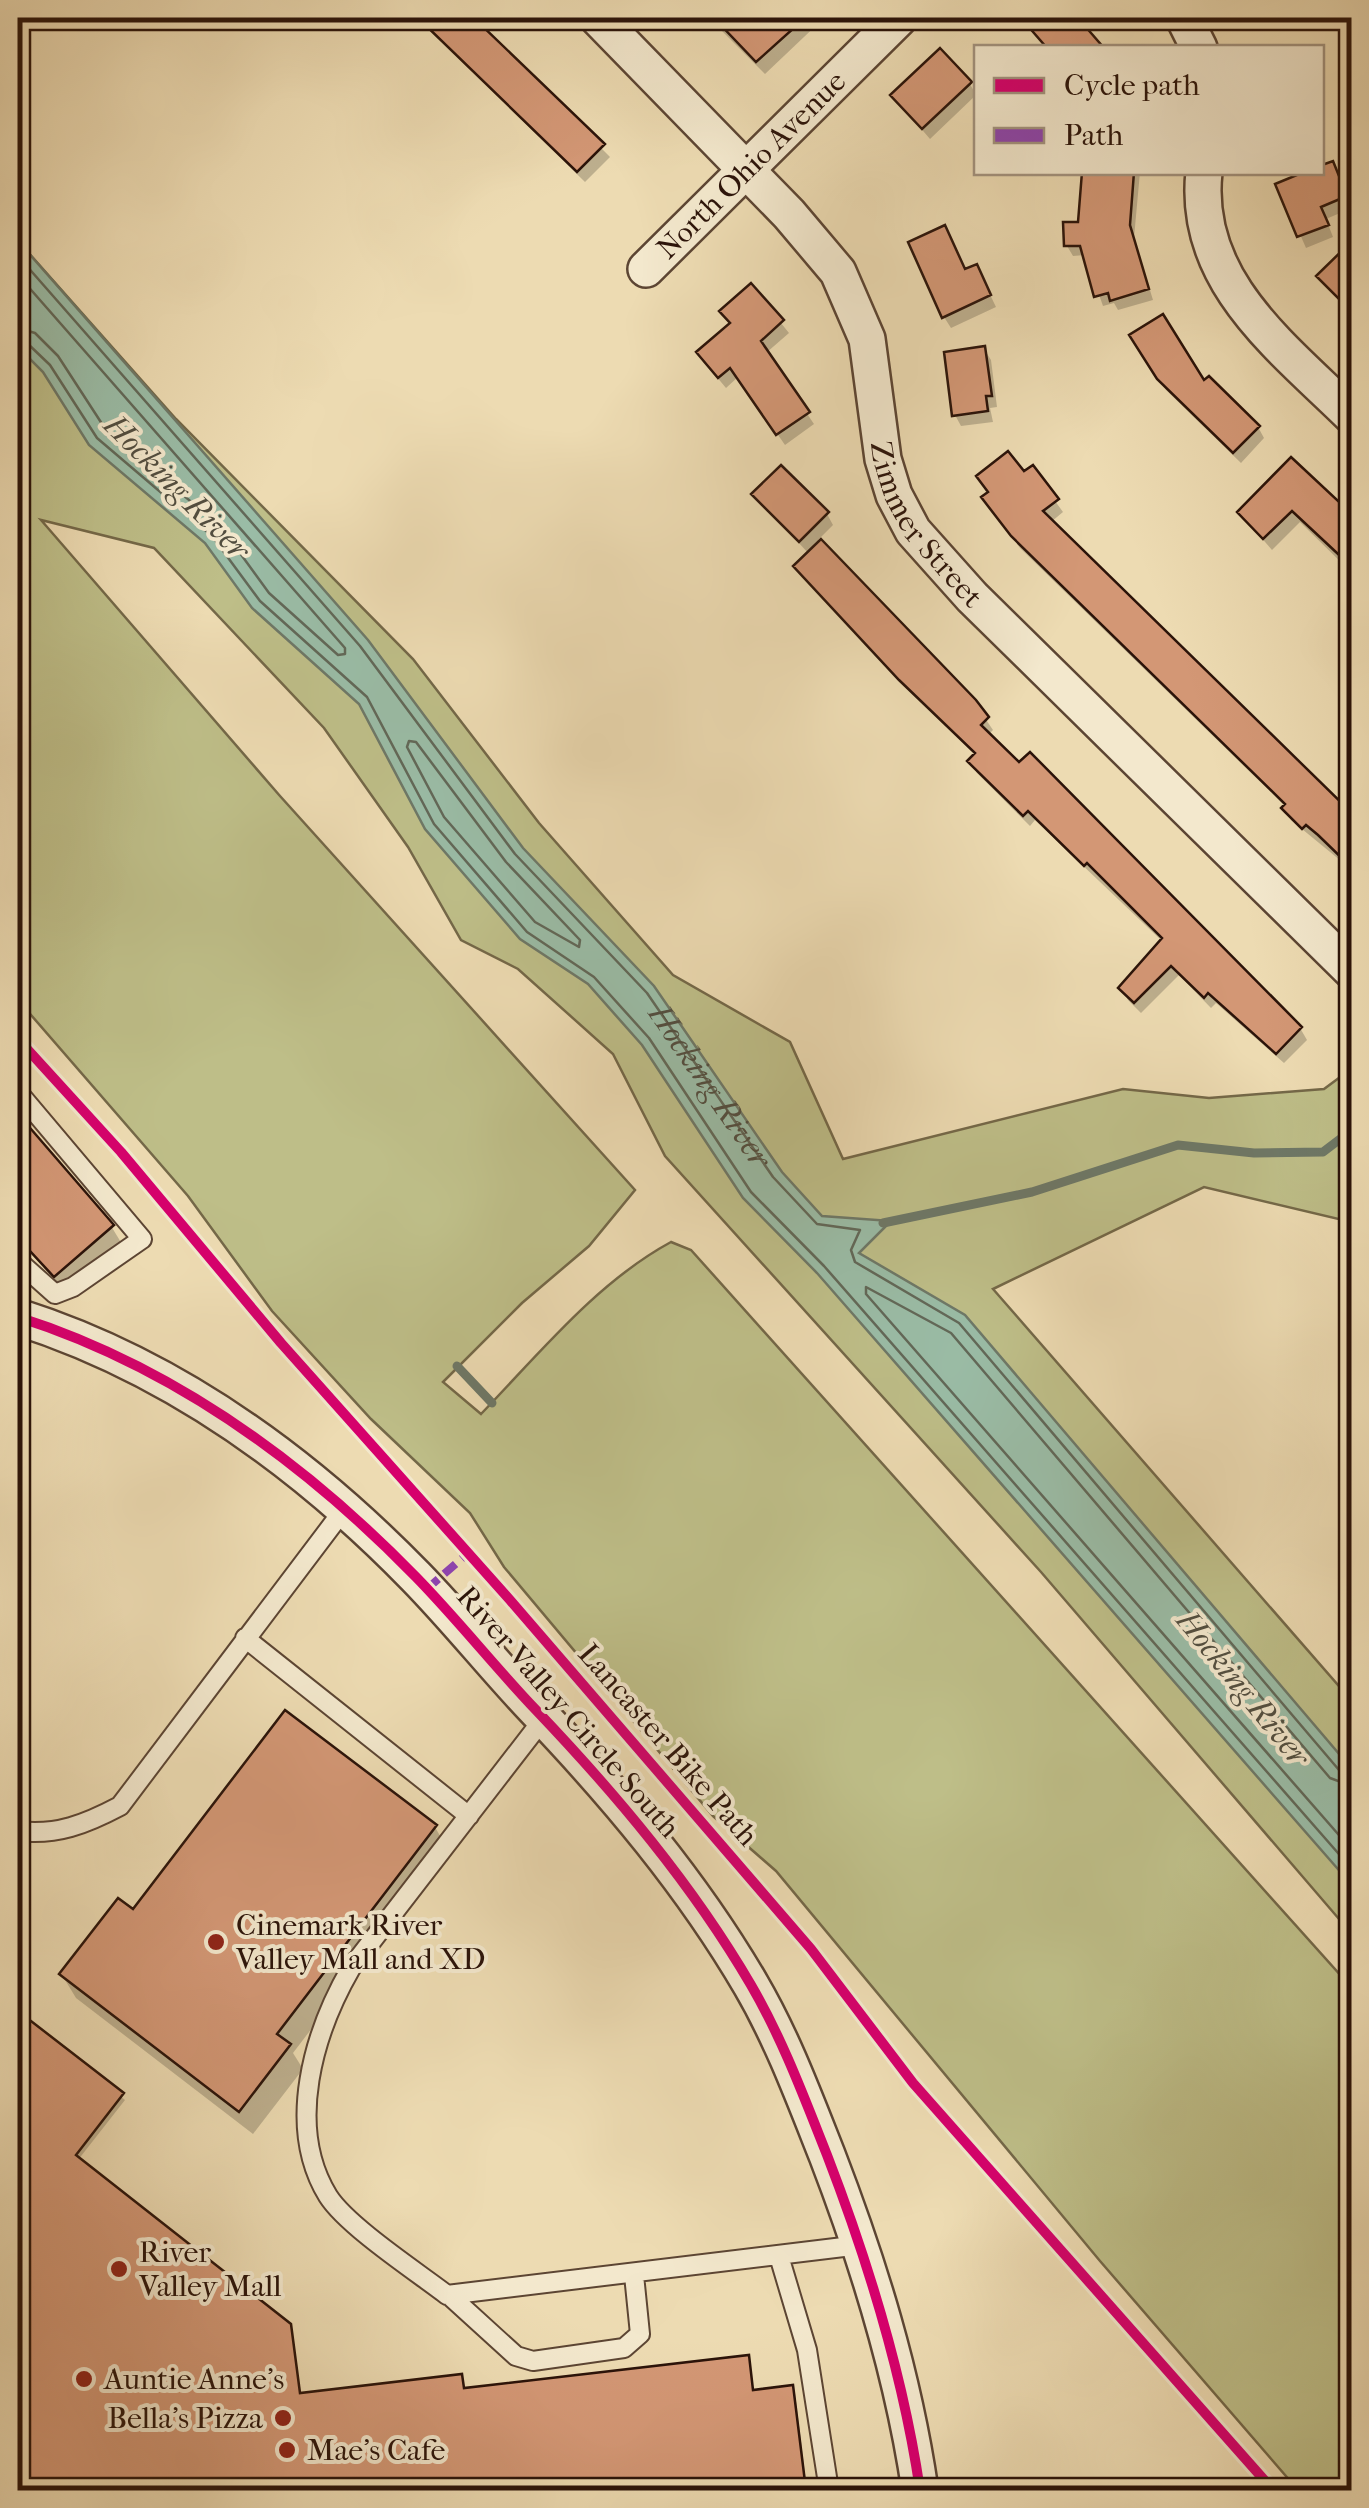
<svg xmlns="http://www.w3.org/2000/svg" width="1369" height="2508" font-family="'IM FELL French Canon',serif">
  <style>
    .green { fill: #bebe88; stroke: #746848; stroke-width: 2.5 }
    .water { fill: #9abca6; stroke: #6e7867; stroke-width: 2.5 }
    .shadow { fill: #0003 }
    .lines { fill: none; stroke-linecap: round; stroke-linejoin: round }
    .shore { stroke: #626858; stroke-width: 2.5 }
    .stream { stroke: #6e7867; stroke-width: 9 }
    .building { fill: #d39775; stroke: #2b1309; stroke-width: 2.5 }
    .lane-casing { stroke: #5c4533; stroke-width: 22 }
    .street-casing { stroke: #5c4533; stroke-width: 40 }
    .lane { stroke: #f3e8cd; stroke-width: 18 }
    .street { stroke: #f3e8cd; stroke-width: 35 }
    .quiet { stroke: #8e44ad; stroke-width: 8; stroke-dasharray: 15 8; stroke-linecap: butt }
    .cycleway-casing { stroke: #f3e8cd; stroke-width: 16 }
    .cycleway { stroke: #d6006c; stroke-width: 10 }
    .poi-dot { fill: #8f2418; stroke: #f3e8cd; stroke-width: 4 }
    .labels { text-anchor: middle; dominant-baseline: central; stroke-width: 8; stroke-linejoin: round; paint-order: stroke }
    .street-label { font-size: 30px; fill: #2b1309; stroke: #f3e8cd }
    .poi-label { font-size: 30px; fill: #2b1309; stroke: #f3e8cd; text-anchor: start }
    .water-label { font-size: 32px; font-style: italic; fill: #524e40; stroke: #f3e8cd }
  </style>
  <rect width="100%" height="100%" fill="#eddbb2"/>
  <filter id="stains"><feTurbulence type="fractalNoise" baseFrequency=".002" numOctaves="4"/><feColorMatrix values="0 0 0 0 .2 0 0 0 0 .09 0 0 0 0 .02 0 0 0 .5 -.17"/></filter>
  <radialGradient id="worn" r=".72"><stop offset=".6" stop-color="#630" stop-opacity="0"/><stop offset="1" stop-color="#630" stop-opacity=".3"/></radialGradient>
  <path class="green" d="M18 241 176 419 413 659 539 823 673 975 790 1042 843 1159 1123 1089 1209 1098 1324 1089 1351 1069V1222L1204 1187 993 1289 1351 1700V1933L1041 1572 665 1156 613 1054 518 969 461 940 408 847 324 728 154 548 41 520 280 796 635 1190 589 1246 522 1303 443 1382 481 1414C538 1355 597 1282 671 1242L691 1250 1351 1987V2490H1298L1100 2261 776 1871 713 1816 504 1567 470 1513 371 1419 272 1311 188 1196 18 1000Z"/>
  <path class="water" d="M18 241 368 640 523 848 654 986 782 1172 822 1216 891 1221 859 1253 965 1315 1351 1768V1884L817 1273 743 1198 642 1045 588 984 520 939 425 829 359 704 252 608 205 543 89 445 43 372 18 347Z"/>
  <path class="shadow" d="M418 18H472L610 157 585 182Z
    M709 18H824L765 74Z
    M970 84 976 95 930 139 893 96Z
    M1332 164 1352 208 1326 219 1333 237 1306 248 1279 186 1322 172Z
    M1085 172H1140L1134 238 1153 300 1118 310 1114 303 1103 306 1085 255 1073 256 1067 246 1081 224Z
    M1352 256V314L1319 276Z
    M965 272 982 278 996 307 951 328 944 317Z
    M751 286 789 333 766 353 814 424 785 445 738 377 726 388 706 364 731 326 722 312Z
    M1132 336 1204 384 1258 427 1264 438 1241 463 1166 390Z
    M984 349 991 360 997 407 990 408 993 422 961 426 955 415Z
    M1291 460 1352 520V573L1300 522 1272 550 1240 513Z
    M1032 469 1063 512 1051 522 1352 816V870L1291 820 1286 807 1020 548 991 509Z
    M754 494 827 514 833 525 818 540 974 702 993 730 988 735 1300 1028 1307 1040 1284 1063 1216 1003 1211 1008 1179 975 1141 1013 1128 1000 1122 988 1162 941 1035 820 1030 826 977 773 970 761 976 755 803 578 796 567 809 554Z
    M18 1120 111 1226 122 1244 66 1293 18 1239Z
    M435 1827 448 1850 293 2053 303 2069 253 2134 76 1998 62 1975 133 1913Z
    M18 2013 125 2100 78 2160 289 2325 300 2396 461 2377 465 2391 747 2358 754 2393 792 2388 795 2393 807 2490H18Z"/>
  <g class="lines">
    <g class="shore">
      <path id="s1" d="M18 256 360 646 515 854 647 993 773 1177 817 1224 860 1230 851 1250 855 1262 959 1323 1339 1770 1352 1774"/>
      <path d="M18 275 345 648V654L338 655 269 593 221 527 106 430 58 356 35 333 18 328"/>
      <path d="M18 341 27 343 50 365 97 438 212 536 260 601 367 697 434 824 527 932 594 977 649 1038 751 1192 824 1266 1352 1869"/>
      <path d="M409 741 416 742 506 862 580 940 579 947 535 922 444 817 407 747Z"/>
      <path d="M1352 1786 1330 1778 951 1333 866 1287V1294L1352 1850"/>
    </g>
    <path class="stream" d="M883 1223 1032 1192 1178 1145 1254 1153 1323 1152 1352 1130
      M457 1366 492 1403"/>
  </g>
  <path class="building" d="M418 18H474L605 144 577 172Z
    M714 18H805L756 62Z
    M1021 18H1078L1104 48H1047Z
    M940 48 972 82 922 129 890 95Z
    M1333 161 1347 196 1321 207 1329 225 1297 237 1275 184 1304 172H1322V165Z
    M1082 172H1134L1130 225 1149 289 1110 301 1108 293 1094 297 1080 246H1064L1063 222H1078Z
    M945 225 965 269 977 264 991 295 942 318 908 242Z
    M1352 241V312L1316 276Z
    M751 283 784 320 761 341 810 412 776 435 730 368 718 378 696 352 730 323 719 311Z
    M1163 314 1204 380 1209 376 1260 426 1233 453 1157 379 1129 335Z
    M985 346 992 396H986L988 411 952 416 944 352Z
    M1008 451 1024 471 1033 465 1059 499 1043 511 1352 813V868L1318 835 1306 825 1302 829 1281 808 1285 804 1011 536 981 497 988 492 976 476Z
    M1291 457 1352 514V567L1292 511 1263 539 1237 512Z
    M781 465 829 512 799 542 751 494Z
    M821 539 976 700 989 717 981 725 1019 762 1030 752 1302 1027 1276 1054 1208 993 1204 998 1171 966 1134 1003 1118 988 1162 938 1087 863 1084 866 1028 811 1023 816 967 761 975 753 899 680 793 566Z
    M18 1114 114 1225 54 1277 18 1238Z
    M285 1710 437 1825 277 2034 291 2044 239 2112 59 1974 118 1898 133 1909Z
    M18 2011 124 2093 76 2155 291 2324 300 2393 462 2374 464 2388 749 2355 753 2390 793 2385 806 2490H18Z"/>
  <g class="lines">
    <g class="lane-casing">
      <path id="lane" d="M18 1092 142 1239 73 1287 55 1294 18 1261
        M245 1638 469 1816
        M544 1718 351 1968C314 2032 285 2126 328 2196 347 2226 417 2272 447 2295L860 2245
        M18 1831C56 1836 86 1824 120 1806L345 1508
        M779 2256 807 2350 829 2490
        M449 2295 516 2356 533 2361 624 2348 640 2334 634 2275"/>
    </g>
    <g class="street-casing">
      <g id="street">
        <path id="s2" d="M598 18 789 214 838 272 867 339 883 459 894 495 913 531 972 597 1352 971"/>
        <path d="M1184 18 1199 48"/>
        <path d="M1204 172C1192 281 1282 347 1352 416"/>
        <path id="s3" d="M646 269 899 18"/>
        <path d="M18 1317C172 1366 304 1462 416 1577 458 1620 495 1667 536 1710 616 1794 692 1884 751 1985 782 2038 804 2097 827 2155 869 2264 903 2374 920 2490"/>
      </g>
    </g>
    <use href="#lane" class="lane"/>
    <use href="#street" class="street"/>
    <path class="quiet" d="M427 1589 468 1553"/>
    <g class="cycleway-casing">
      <path id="cycleway" d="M18 1039 121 1152 281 1343 510 1600 811 1949 913 2083 1273 2490
        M18 1317C172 1366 304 1462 416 1577 458 1620 495 1667 536 1710 616 1794 692 1884 751 1985 782 2038 804 2097 827 2155 869 2264 903 2374 920 2490"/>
    </g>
    <use href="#cycleway" class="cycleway"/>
  </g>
  <g class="poi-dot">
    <circle cx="216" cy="1942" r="10"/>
    <circle cx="119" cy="2269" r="10"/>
    <circle cx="84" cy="2379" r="10"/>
    <circle cx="283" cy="2418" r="10"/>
    <circle cx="287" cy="2450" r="10"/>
  </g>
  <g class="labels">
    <g class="street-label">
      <text stroke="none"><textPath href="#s3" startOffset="148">North Ohio Avenue</textPath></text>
      <text stroke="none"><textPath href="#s2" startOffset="622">Zimmer Street</textPath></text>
      <text transform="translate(568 1712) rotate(49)">River Valley Circle South</text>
      <text transform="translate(668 1745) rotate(49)">Lancaster Bike Path</text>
    </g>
    <g class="poi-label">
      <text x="236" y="1925">Cinemark River<tspan x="236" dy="34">Valley Mall and XD</tspan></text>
      <text x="139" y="2252">River<tspan x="139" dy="34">Valley Mall</tspan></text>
      <text x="104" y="2379">Auntie Anne's</text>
      <text x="263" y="2418" text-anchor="end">Bella's Pizza</text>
      <text x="307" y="2450">Mae's Cafe</text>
    </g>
    <g class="water-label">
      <text transform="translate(177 487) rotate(45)">Hocking River</text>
      <text stroke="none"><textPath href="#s1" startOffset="1082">Hocking River</textPath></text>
      <text transform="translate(1243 1688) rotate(51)">Hocking River</text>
    </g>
  </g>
  <rect width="1369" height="2508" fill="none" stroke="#eddbb2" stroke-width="60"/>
  <rect x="20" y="20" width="1329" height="2468" fill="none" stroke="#2b1309" stroke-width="5"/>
  <rect x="30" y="30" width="1309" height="2448" fill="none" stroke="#2b1309" stroke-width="2.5"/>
  <rect x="974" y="45" width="350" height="130" fill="#f3e8cd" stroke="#a3937f" stroke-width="2.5"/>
  <rect x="994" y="78" width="50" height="15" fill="#d6006c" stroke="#a3937f" stroke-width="2.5"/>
  <text x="1064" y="95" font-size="30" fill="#2b1309">Cycle path</text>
  <rect x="994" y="128" width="50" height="15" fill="#8e44ad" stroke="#a3937f" stroke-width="2.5"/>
  <text x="1064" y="145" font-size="30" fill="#2b1309">Path</text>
  <rect width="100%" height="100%" filter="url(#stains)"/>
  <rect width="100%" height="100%" fill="url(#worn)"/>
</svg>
